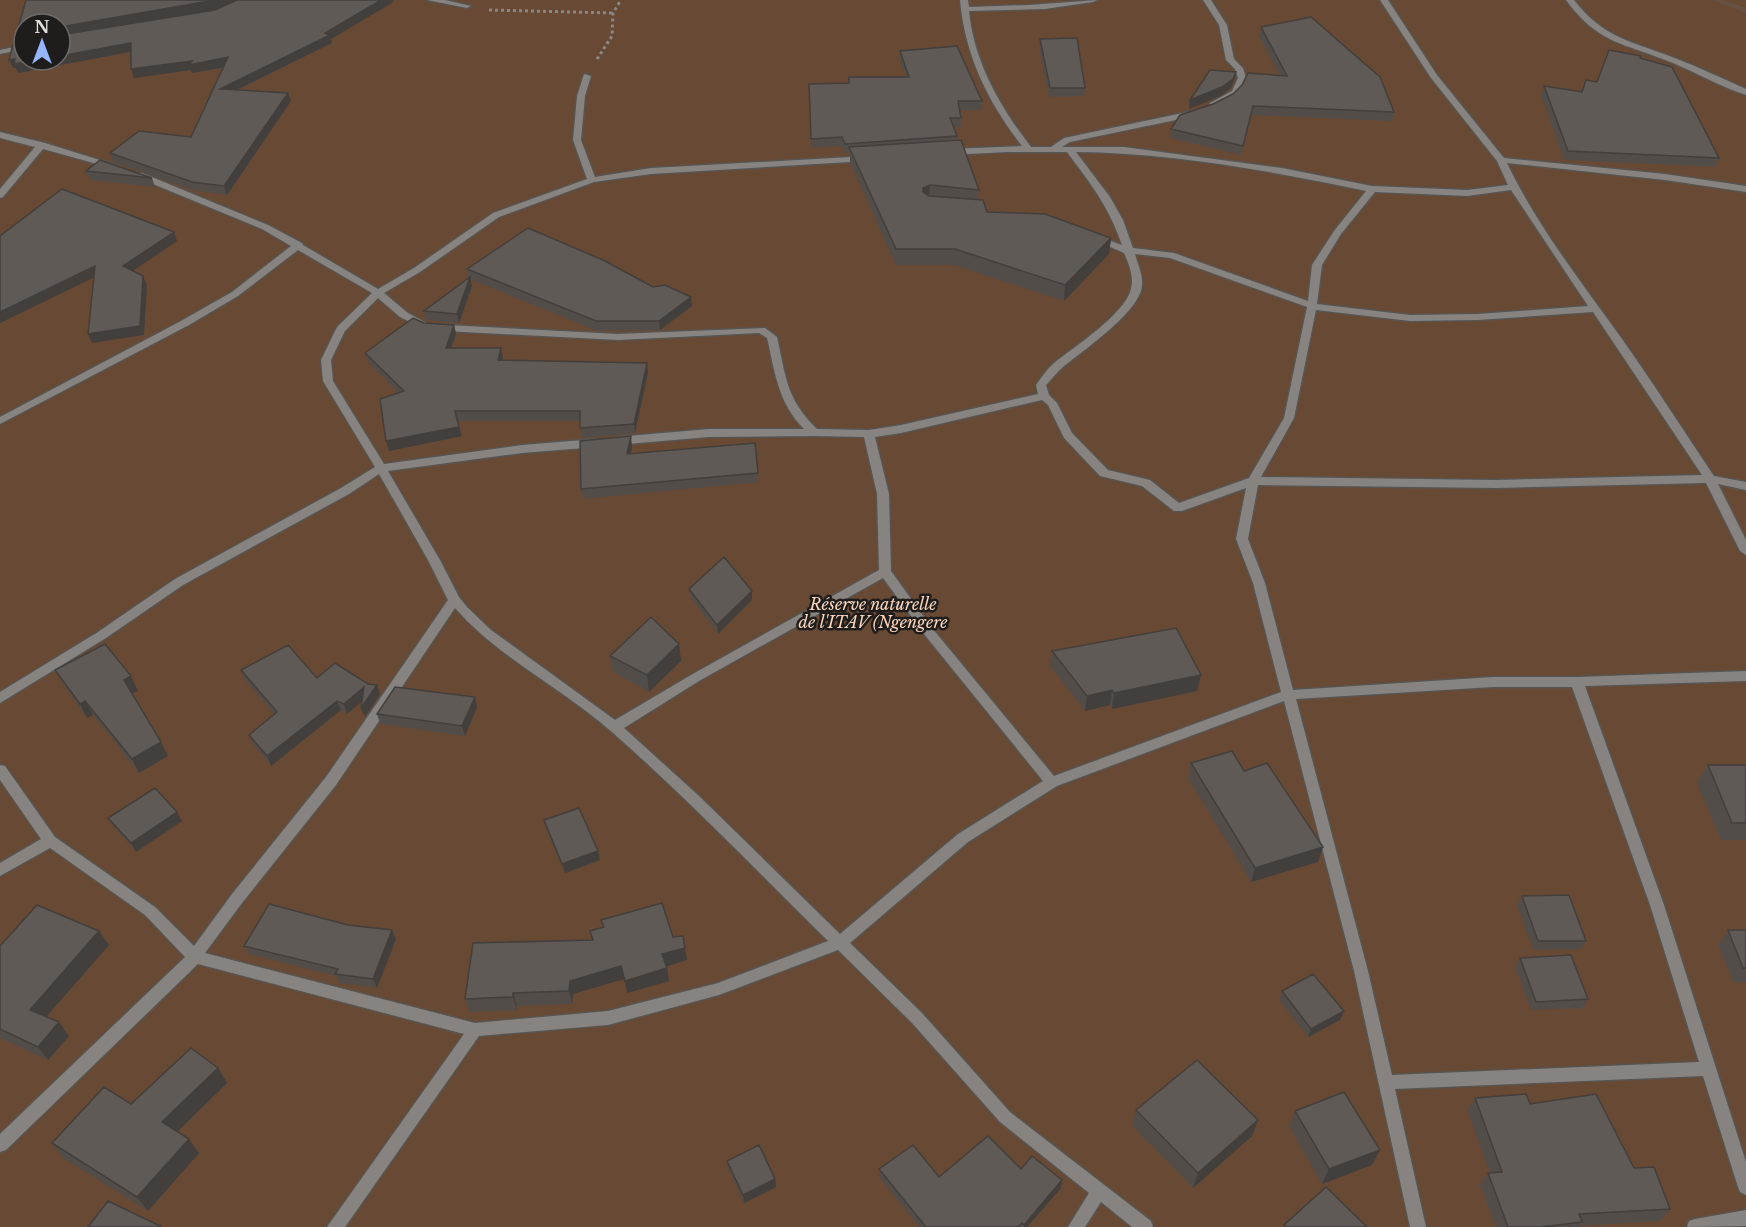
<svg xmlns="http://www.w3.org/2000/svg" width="1746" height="1227" font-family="'Libre Baskerville',serif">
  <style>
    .green { fill: #684934; fill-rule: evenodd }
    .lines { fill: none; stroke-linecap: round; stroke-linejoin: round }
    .stream { fill: #675142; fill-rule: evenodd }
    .street-casing { stroke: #585450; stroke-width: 3 }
    .path { stroke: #8a8683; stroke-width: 3; stroke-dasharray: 3 3; stroke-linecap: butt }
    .street { fill: #868381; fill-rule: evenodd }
    .wall { fill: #534d4a }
    .shaded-wall { fill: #433f3c }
    .building { fill: #605a56; stroke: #433f3c; stroke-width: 1.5 }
    .labels { text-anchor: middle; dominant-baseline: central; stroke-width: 5; stroke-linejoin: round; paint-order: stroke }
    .park-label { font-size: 16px; font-style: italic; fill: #fdd7be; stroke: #1f1d1b }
  </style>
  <rect width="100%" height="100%" fill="#3a3531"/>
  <path class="green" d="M0 0H1746V1227H0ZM24 24H60V60H24Z"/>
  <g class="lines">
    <path class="stream" d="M1712 0H1723L1746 8V13Z"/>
    <g class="street-casing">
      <path id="street" d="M427 0H445L471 6 467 8Z
        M960 0H968L969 7 1029 5 1097 0 1093 2 1045 9 969 11C974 62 1000 107 1031 147H1051L1064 138 1192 111 1196 114 1195 116 1070 142 1062 147H1124L1282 168 1372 186 1467 190 1508 185 1497 161 1431 78 1380 0H1388L1437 75 1504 158 1665 174 1746 186V192L1665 180 1507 163C1537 226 1582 283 1622 339 1654 384 1683 430 1714 476L1746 482V490L1718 484 1746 540V555L1740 551 1706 483 1496 488 1258 485 1248 539 1265 583 1293 690 1493 677H1577L1746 671V681L1585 686 1664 905 1746 1162V1195L1740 1192 1738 1187 1703 1076 1395 1089 1426 1227H1410L1354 971 1284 701 1057 786 968 842 850 943 922 1013 1010 1112 1151 1221 1153 1227H1132L1101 1202 1085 1227H1068L1089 1193 1000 1122 912 1023 838 950 719 995 608 1025 479 1036 345 1227H327L464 1034 198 964 6 1150 0 1152V1134L185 957 145 915 50 848 0 876V863L41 839 0 780V765L5 766 55 837 155 907 194 946 232 894 326 777 448 600 428 560 379 474 349 494 183 585 106 638 0 703V692L98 632 175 579 341 488 375 467 323 381 321 360 337 327 372 293 298 250 238 296 189 325 0 424V417L181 321 232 292 291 246 262 229 136 177V173H142L268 225 302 243 303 245 378 289 414 268 493 213 587 179 573 140 577 96 584 74 591 76 585 96 581 140 595 177 651 168 869 156 870 158 866 161 651 174 594 182 499 217 420 272 384 293 408 313 428 324 618 334 765 328 777 337C786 377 786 399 817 429L869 430 901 425 1038 394 1036 385C1041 378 1047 369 1054 363 1074 347 1125 314 1131 289 1134 276 1129 264 1124 253L1092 239 1097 236 1122 245C1109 207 1091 184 1067 152H1008L949 155 945 152 949 149 1022 146C988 102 965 56 960 0ZM1076 152C1173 153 1271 171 1366 191L1334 231 1312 265 1308 301 1174 253 1133 248 1123 220 1110 197ZM1511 190 1588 306 1478 314 1410 315 1317 304 1322 265 1341 234 1375 192 1467 196ZM1135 254 1170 258 1307 307 1284 418 1249 478 1179 503 1150 480 1108 470 1072 433 1057 403 1049 395 1046 385C1051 380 1056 373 1062 368 1082 351 1139 313 1142 286 1143 275 1138 265 1135 254ZM378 298 400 317 426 330 618 340 759 333 767 338C775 372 778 403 804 429H709L616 437 611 441 616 445 709 437 814 436 864 437 877 494 879 570 691 675 615 720 491 630 467 607 459 597 440 560 388 471 522 453 596 447 601 443 596 439 522 445 384 464 333 381 331 360 345 331ZM1316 310 1410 321 1478 320 1593 312 1702 475 1496 480 1261 477 1294 418ZM1042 400 1048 405 1064 438 1100 476 1142 486 1174 511H1182L1246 488 1236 539 1253 583 1281 692 1054 776 932 628 891 571 889 494 875 437 901 433ZM883 578 924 634 1043 781 958 834 840 934 698 795 624 728 699 681ZM455 608C499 658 562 688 612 732 687 798 757 871 828 941L718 983 608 1011 475 1023 205 953 242 903 336 785ZM1493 687H1572L1650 905 1699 1062 1392 1075 1368 971 1296 699Z
        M1203 0H1211L1227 25 1234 59 1243 68 1246 78 1239 94 1213 108 1210 107V103L1232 91 1238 78 1235 69 1226 60 1219 25Z
        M1566 0H1574C1605 40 1633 41 1677 59 1701 68 1723 79 1746 89V95C1721 87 1697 73 1673 63 1625 43 1599 45 1566 0Z
        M24 45V49L0 54V50Z
        M0 132 45 143 119 166 115 169 43 149 3 197 0 198V189L35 147 0 138Z
        M1746 1210V1226L1687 1227 1689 1221 1695 1219Z"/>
    </g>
    <path class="path" d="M489 10 613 13
      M597 59 612 36 613 13 621 0"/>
    <use href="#street" class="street"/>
  </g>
  <path class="wall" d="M392 3 331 39 332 43 238 90 291 101 227 195 196 191 113 162 110 153 191 137 223 68 192 73 191 70 134 78 131 52 18 73 16 68H13L19 42 16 35Z
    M1261 27 1394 112 1392 121 1251 115 1241 155 1170 138 1171 129 1213 104 1233 94 1280 76 1259 36Z
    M1040 39 1085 88 1084 96 1049 97 1039 48Z
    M900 51 982 101V110H960L961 118V127H953L957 136V140L979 190 978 200 987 212 1111 238 1109 254 1064 301 954 265H896L850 163V152L845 153 842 146 811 148 809 84 849 83 906 77 900 60Z
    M1640 58 1719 158 1715 167 1564 160 1541 95 1544 86 1582 92Z
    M86 171 152 178 155 187 90 180Z
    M467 269 653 287 691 297 692 306 660 330 597 331 470 279 472 286 459 323 426 320 424 311 468 278Z
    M424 323 454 325 456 334 451 348 503 357 502 360 648 373 635 433 582 438 580 421H458L462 436 389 451 399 393 368 362 365 353Z
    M755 443 758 482 583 499 581 489 632 446 631 454Z
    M689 589 752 600 718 634 691 598Z
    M1052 651 1201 675 1197 691 1112 709 1110 705 1085 711 1050 666Z
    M610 656 681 661 649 692 613 672Z
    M55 670 131 676 138 691 132 694 168 756 139 773 93 715 87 718 63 684Z
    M241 670 377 685 380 694 365 717 361 708 362 700 347 714 341 710 271 766 253 744 249 735 274 714 245 680Z
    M475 697 477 707 465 736 380 724 377 714Z
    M1191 763 1244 771 1318 862 1251 882 1188 778Z
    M1708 765H1746V840H1721L1697 783Z
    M108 818 182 821 136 852 114 827Z
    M544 820 600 860 565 873 546 829Z
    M1522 896 1586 941 1581 949 1533 950 1517 905Z
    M601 920 673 937 687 960 666 966 669 981 627 993 624 979 573 994 572 1004 517 1006V1010L470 1012 465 999 593 940 603 927Z
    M1728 930H1746V982H1733L1718 945Z
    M396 939 377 988 339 983 336 976 249 954 244 946Z
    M109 945 46 1017 69 1036 48 1060 0 1038V946Z
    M1520 958 1588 999 1583 1008 1531 1010 1515 967Z
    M1282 991 1340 1020 1308 1037 1279 1000Z
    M218 1068 227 1083 177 1132 189 1139 199 1153 148 1211 63 1158 52 1143 131 1104Z
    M1475 1098 1530 1104 1634 1168 1670 1209 1660 1221 1580 1226 1579 1227H1496L1480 1185 1488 1173H1490L1467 1110Z
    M1136 1110 1252 1136 1193 1188 1132 1126Z
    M1295 1111 1372 1165 1322 1184 1289 1126Z
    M727 1161 776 1187 744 1203 728 1168Z
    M879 1169 939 1177 1021 1169 1062 1180 1061 1188 1027 1227H919L879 1177Z"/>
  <path class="shaded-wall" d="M215 0H237L214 10 60 36V27Z
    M381 0H393L392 3 331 39 332 43 222 97 220 89 325 33Z
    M131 43 135 51 18 73 16 68H13L9 60 15 59 60 60V56Z
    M228 57 230 66 192 73 191 70 134 78 131 69 192 61Z
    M1236 72 1234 81 1231 88 1221 96 1189 109 1190 100Z
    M288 93 291 101 227 195 224 186Z
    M930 185 929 201 923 204V188Z
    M174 232 177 241 127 275 123 266Z
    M1111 238 1109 254 1064 301 1065 285Z
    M95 266 99 275 0 323V312Z
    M143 276 147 285 144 335 92 343 88 334Z
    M470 277 472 286 459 323 457 314Z
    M691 297 692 306 660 330 659 321Z
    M454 325 456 334 448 357 446 348Z
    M501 348 503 357 500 369 498 360Z
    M647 363 648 373 635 433 634 424Z
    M459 427 462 436 389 451 386 441Z
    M631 436 632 446 629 464 627 454Z
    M752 591V600L718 634 717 625Z
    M679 644 681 661 649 692 647 675Z
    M1201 675 1197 691 1112 709 1114 693Z
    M131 676 138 691 131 694 124 680Z
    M377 685 380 694 365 717 361 708Z
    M364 687 368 696 347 714 344 704Z
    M1112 690 1110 705 1085 711 1087 696Z
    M475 697 477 707 465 736 462 726Z
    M85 701 93 715 87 718 80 704Z
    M337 701 341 710 271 766 267 756Z
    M161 742 168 756 139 773 132 759Z
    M177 812 182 821 136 852 131 843Z
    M1323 847 1318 862 1251 882 1255 868Z
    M598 851 600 860 565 873 562 864Z
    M392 930 396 939 377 988 373 979Z
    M99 931 109 945 40 1024 30 1010Z
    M685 948 687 960 665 967 662 954Z
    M621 966 624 979 573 994 572 1004 569 991 570 981Z
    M667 968 669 981 627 993 625 981Z
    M513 993 517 1006V1010L513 997Z
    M1344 1011 1340 1020 1308 1037 1311 1029Z
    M59 1022 69 1036 48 1060 38 1047Z
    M218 1068 227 1083 172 1137 162 1122Z
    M1258 1120 1252 1136 1193 1188 1198 1173Z
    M189 1139 199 1153 148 1211 137 1197Z
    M1380 1150 1372 1165 1322 1184 1329 1169Z
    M775 1179 776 1187 744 1203 743 1195Z
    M1062 1180 1061 1188 1027 1227H1024V1225Z"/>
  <path class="building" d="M26 0H215L60 27V24H24V60H38L14 64 15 59 9 60 13 44 23 40 22 35H16Z
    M237 0H381L325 33 330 35 220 89 288 93 224 186 192 182 110 153 139 131 191 137 228 57 189 65 192 61 131 69V43L60 56V35L215 10Z
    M1311 17 1380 77 1394 112 1253 106 1243 146 1171 129 1180 115 1213 104 1233 94 1242 85 1248 73 1287 76 1261 27Z
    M1077 38 1085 88H1050L1040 39Z
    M957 46 982 101H958L961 118H950L957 136 845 144 842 137 811 139 809 84 849 83V77H909L900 51Z
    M1609 50 1641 56 1640 58 1672 67 1719 158 1568 151 1544 86 1582 92 1586 80 1597 82Z
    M1210 70 1236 72 1233 79 1222 87 1190 100Z
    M961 140 979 190 930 185 923 188V192L929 196 983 200 987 212 1045 214 1111 238 1065 285 955 249H896L849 147Z
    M100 160 152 178 86 171Z
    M62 189 174 232 123 266 143 276 140 326 88 334 95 266 0 312V236Z
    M528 228 605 261 653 287 665 285 691 297 659 321H596L467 269Z
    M470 277 457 314 424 311Z
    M413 318 424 323 454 325 446 348H501L498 360 647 363 634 424 580 428V411H455L459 427 386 441 380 399 404 391 365 353Z
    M631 436 627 454 755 443 758 473 581 489 580 441Z
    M724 557 752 591 717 625 689 589Z
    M651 617 679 644 647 675 610 656Z
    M1176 628 1201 675 1114 693 1112 690 1087 696 1052 651Z
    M105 644 131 676 124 680 161 742 132 759 85 701 80 704 55 670Z
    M288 645 317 678 335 663 368 684 377 685 361 708 364 687 344 704 337 701 267 756 249 735 277 712 241 670Z
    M395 687 475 697 462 726 377 714Z
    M1232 751 1244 771 1267 763 1323 847 1255 868 1191 763Z
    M1708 765H1746V823H1732Z
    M155 788 177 812 131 843 108 818Z
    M579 808 598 851 562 864 544 820Z
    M1569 895 1586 941H1538L1522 896Z
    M662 903 673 937 683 936 685 948 662 954 667 968 625 981 621 966 570 981 569 991 513 993V997L465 999 473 943 593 940 590 931 604 927 601 920Z
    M269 904 348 925 392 930 373 979 335 974 338 969 244 946Z
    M37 905 99 931 30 1010 59 1022 38 1047 0 1029V946Z
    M1728 930H1746V968H1743Z
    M1571 955 1588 999 1536 1002 1520 958Z
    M1313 974 1344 1011 1311 1029 1282 991Z
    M191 1048 218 1068 162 1122 189 1139 137 1197 52 1143 104 1087 131 1104Z
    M1197 1060 1258 1120 1198 1173 1136 1110Z
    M1344 1092 1380 1150 1329 1169 1295 1111Z
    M1526 1094 1530 1104 1596 1094 1634 1168 1654 1167 1670 1209 1579 1214 1582 1222 1540 1227H1508L1488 1173 1502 1172 1475 1098Z
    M988 1136 1021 1169 1032 1156 1062 1180 1024 1225 1022 1223 1018 1227H926L879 1169 913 1145 939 1177Z
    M759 1145 775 1179 743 1195 727 1161Z
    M1326 1187 1367 1227H1287L1284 1225Z
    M108 1201 162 1227H88Z"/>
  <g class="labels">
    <g class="park-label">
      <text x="873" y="604">Réserve naturelle<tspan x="873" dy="18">de l'ITAV (Ngengere</tspan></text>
    </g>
  </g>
  <g transform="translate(42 42)"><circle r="28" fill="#1f1d1b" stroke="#6d6b69" stroke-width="1.5"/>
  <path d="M0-4.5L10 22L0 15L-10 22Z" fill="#95b6fd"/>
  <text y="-9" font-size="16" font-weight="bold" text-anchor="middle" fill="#e2dfdd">N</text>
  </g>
</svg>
